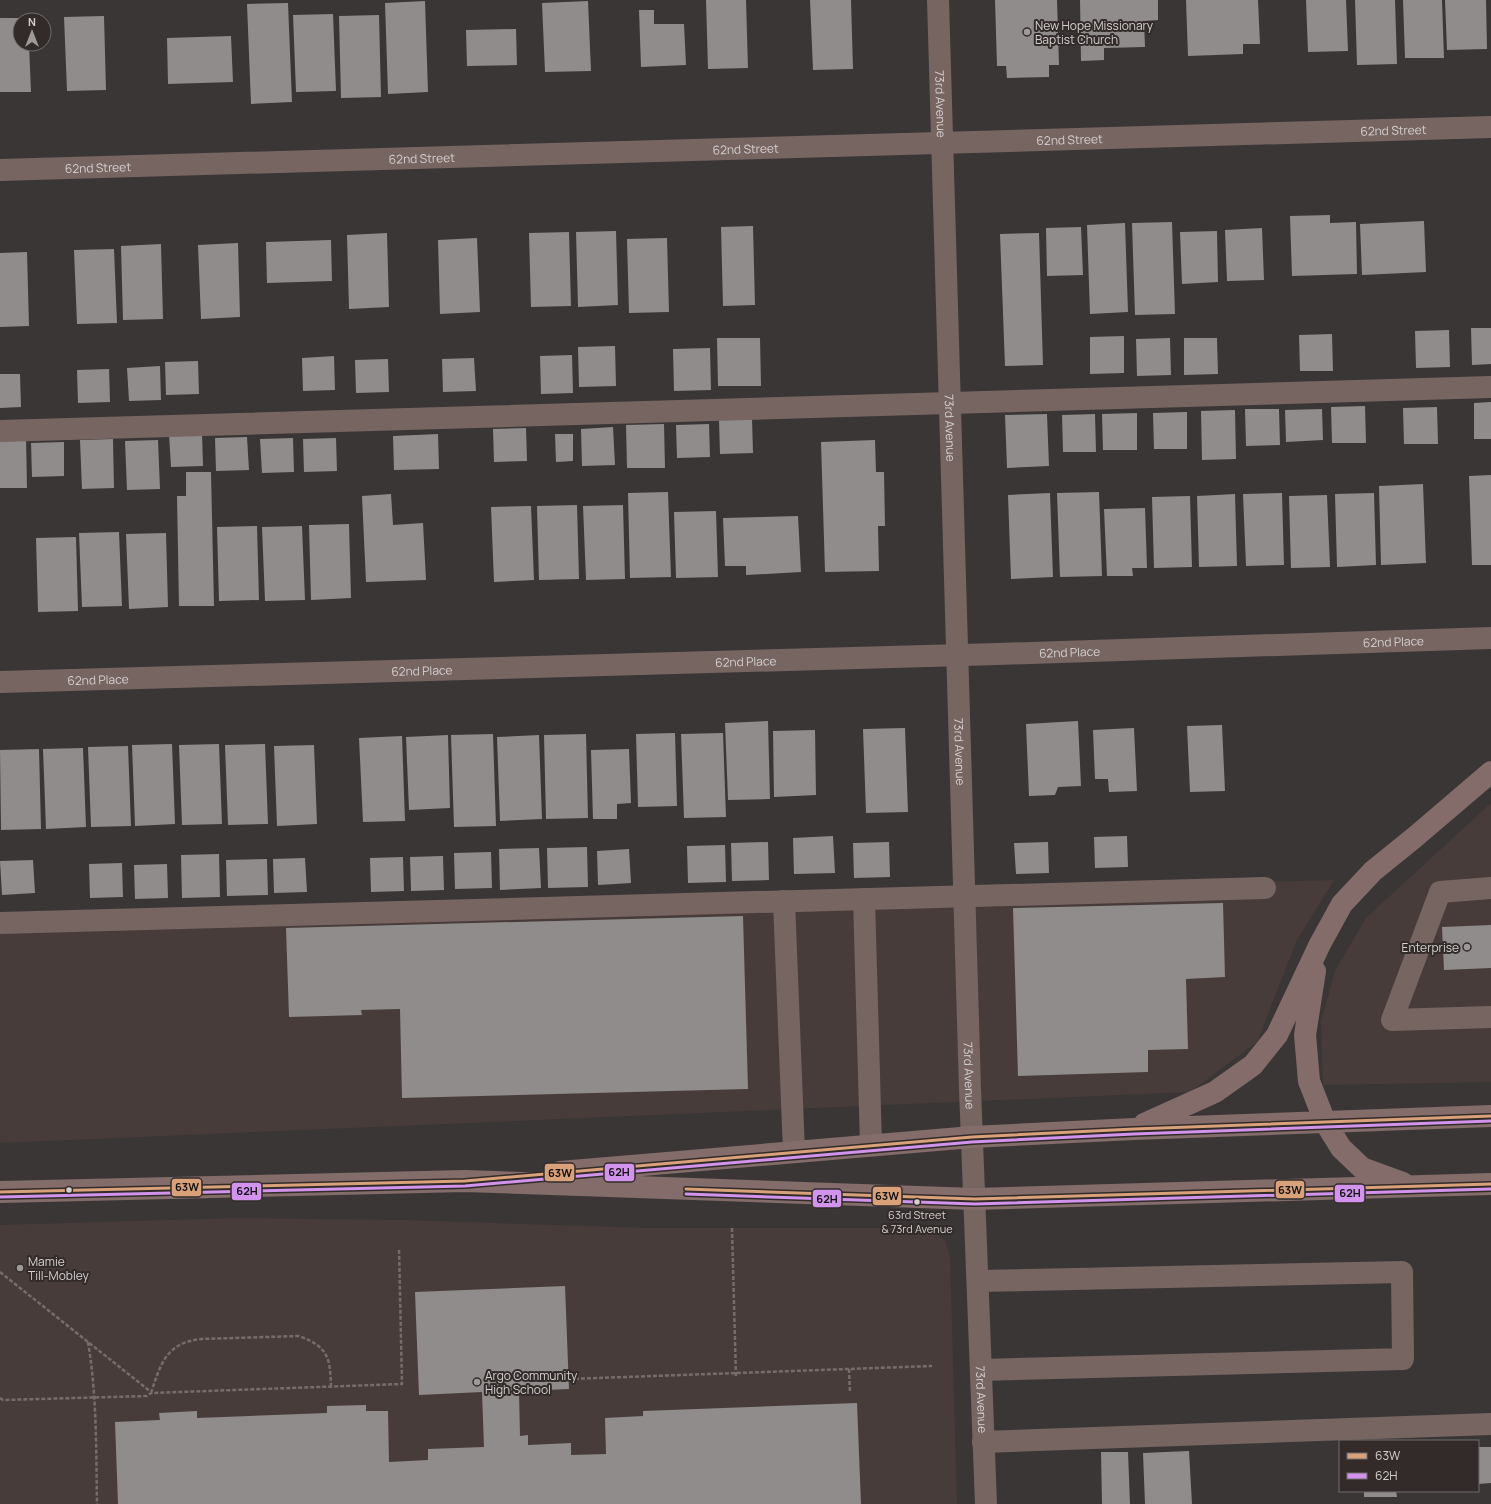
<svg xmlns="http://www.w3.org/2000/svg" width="1491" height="1504" font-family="Manrope,sans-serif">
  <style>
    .built { fill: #483c3a }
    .building { fill: #8f8c8b }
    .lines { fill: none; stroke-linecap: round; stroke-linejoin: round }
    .path { stroke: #786c6a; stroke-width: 2.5; stroke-dasharray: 4 2; stroke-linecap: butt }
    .minor { stroke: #776562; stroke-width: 22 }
    .major { stroke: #836c69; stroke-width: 22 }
    .bus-1-casing { stroke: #322b2a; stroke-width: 6 }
    .bus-2-casing { stroke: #322b2a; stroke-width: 6 }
    .bus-1 { stroke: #d9a179; stroke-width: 3 }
    .bus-2 { stroke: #d193ec; stroke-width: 3 }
    .poi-dot { fill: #9f9a9a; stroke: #322b2a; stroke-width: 1.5 }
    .bus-dot { fill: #d5d0d0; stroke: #322b2a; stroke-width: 1.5 }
    .labels { text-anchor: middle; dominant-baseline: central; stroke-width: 4; stroke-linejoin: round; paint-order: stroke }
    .bus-label { font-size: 11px; fill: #d5d0d0; stroke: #322b2a }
    .poi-label { font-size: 12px; fill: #d5d0d0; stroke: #322b2a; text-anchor: start }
    .street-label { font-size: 12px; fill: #d5d0d0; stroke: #322b2a }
    .line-badge { stroke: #322b2a; stroke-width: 1.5 }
    .pale-badge-label { font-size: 11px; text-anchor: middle; font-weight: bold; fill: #111 }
  </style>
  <rect width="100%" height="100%" fill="#3a3636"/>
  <path class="built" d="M1491 803V1082L1323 1085 1321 1022 1335 971 1366 918Z
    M1334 880 1297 940 1257 1042 1190 1092 0 1143V918Z
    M238 1218 401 1220 649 1228H913L934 1232 945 1241 950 1257 957 1504H0V1225Z"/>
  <path class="building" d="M706 0H746L748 68 708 69Z
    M810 0H851L853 69 813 70Z
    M995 0H1057L1059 65H1049V77L1007 78 1006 66H997Z
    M1080 0H1158V20L1144 21 1145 47 1104 48V60L1081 61Z
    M1186 0H1258L1260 44H1243V54L1188 56Z
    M1306 0H1346L1348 51 1308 52Z
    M1355 0H1395L1397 64 1357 65Z
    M1403 0H1442L1444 58H1405Z
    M1445 0H1486L1487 49 1447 50Z
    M425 1 428 92 388 94 385 3Z
    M588 1 591 71 545 72 542 3Z
    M288 3 292 102 251 104 247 4Z
    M639 10H654V24H684L686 65 641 67Z
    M333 14 336 91 296 92 293 15Z
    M379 15 381 97 341 98 339 16Z
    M104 16 106 90 67 91 64 17Z
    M0 18H29V20H20V44H29L31 92H0Z
    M516 29 517 65 467 66 466 30Z
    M231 36 233 82 168 84 167 38Z
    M1330 215V223L1356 222 1357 274 1292 276 1290 216Z
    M1424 221 1426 272 1362 275 1360 224Z
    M1172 222 1175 314 1135 315 1132 223Z
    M1125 223 1128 312 1090 314 1087 225Z
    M753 226 755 305 723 306 721 227Z
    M1081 227 1083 275 1047 276 1046 228Z
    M1262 228 1264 280 1227 281 1225 230Z
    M616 231 618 305 578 307 576 232Z
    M1217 231 1218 282 1182 284 1180 232Z
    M569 232 571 306 531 307 529 233Z
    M387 233 389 307 349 309 347 235Z
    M1039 233 1043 365 1005 366 1000 234Z
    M477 238 480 312 440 314 438 240Z
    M667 238 669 312 629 313 627 239Z
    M331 240 332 281 267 283 266 242Z
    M238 243 240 317 201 319 198 245Z
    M161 244 163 319 123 320 121 246Z
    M114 249 117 323 77 324 74 250Z
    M27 252 29 326 0 327V253Z
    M1471 328H1491V364L1472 365Z
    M1449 330 1450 367 1416 368 1415 331Z
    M1332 334 1333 371H1300L1299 335Z
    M1124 336V373L1090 374V337Z
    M717 338H760L761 386H718Z
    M1170 338 1171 375 1137 376 1136 339Z
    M1184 338H1217L1218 374 1184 375Z
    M615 346 616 386 579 387 578 347Z
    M710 348 711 390 674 391 673 349Z
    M572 355 573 393 541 394 540 356Z
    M334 356 335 390 303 391 302 358Z
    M474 358 476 391 443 392 442 359Z
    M388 359 389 392 356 393 355 360Z
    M198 361 199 394 166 395 165 362Z
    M160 366 161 400 129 401 127 368Z
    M109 369 110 402 78 403 77 370Z
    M0 374H20L21 407 0 408Z
    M1491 402V439H1474V403Z
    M1365 406 1366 443H1332L1331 407Z
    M1437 407 1438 444H1404L1403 408Z
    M1245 409H1279L1280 445 1246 446Z
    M1322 409 1323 440 1286 442 1285 410Z
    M1235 410 1236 459 1202 460 1201 411Z
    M1187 412V449H1154L1153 413Z
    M1137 413V450H1103L1102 414Z
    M1047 414 1049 466 1007 468 1005 415Z
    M1095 414 1096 452H1063L1062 415Z
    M752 419 753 453 720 454 719 420Z
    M664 424 665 468H627L626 425Z
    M709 424 710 457 677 458 676 425Z
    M613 427 615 465 582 466 581 429Z
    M526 428 527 461 494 462 493 429Z
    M202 433 203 466 171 467 169 434Z
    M438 434 439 469 394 470 393 436Z
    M555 434H573V461L556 462Z
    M26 437 27 488H0V438Z
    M247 437 249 470 216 471 215 438Z
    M293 438 294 472 262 473 260 439Z
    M336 438 337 471 304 472 303 439Z
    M113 439 114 488 82 489 80 440Z
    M158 440 160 489 127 490 125 441Z
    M875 440 876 472H884L885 526H878L879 571 825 572 821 442Z
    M64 442V476L32 477 31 443Z
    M186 472H211L214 606H179L177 496H186Z
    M1491 475V565H1472L1469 476Z
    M1423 484 1426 563 1381 565 1379 486Z
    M668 492 671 577 630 578 628 493Z
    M1099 492 1102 576 1060 577 1057 493Z
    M1050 493 1053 577 1011 579 1008 495Z
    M1282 493 1284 565 1246 566 1243 494Z
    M1374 493 1376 565 1337 567 1335 494Z
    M391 494 393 525 423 523 426 580 366 582 362 496Z
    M1235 494 1237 566 1199 567 1197 496Z
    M1327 495 1330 567 1291 568 1289 496Z
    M1190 496 1192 567 1154 568 1152 497Z
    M577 505 579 579 539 580 537 506Z
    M623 505 625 579 586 580 583 506Z
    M531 506 534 580 494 582 491 507Z
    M1145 508 1147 568H1132L1133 576H1107L1104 509Z
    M716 511 718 577 676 578 674 512Z
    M798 516 801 572 746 575V566H725L723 518Z
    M349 524 351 598 311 600 309 525Z
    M257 526 259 600 219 601 217 527Z
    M302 526 305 600 265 601 262 527Z
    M119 532 122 606 82 607 79 533Z
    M166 533 168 607 129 609 126 534Z
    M76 537 78 611 38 612 36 538Z
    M768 721 770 799 728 800 725 723Z
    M1078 721 1081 786 1058 787 1055 795 1029 796 1026 724Z
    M1222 725 1225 791 1190 792 1187 726Z
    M905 728 908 812 866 813 863 729Z
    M1134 728 1137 791 1109 792 1108 779H1095L1093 730Z
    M815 730 816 795 774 797 773 731Z
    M675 733 677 806 638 807 636 734Z
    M723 733 726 817 684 818 681 734Z
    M493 734 496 826 454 827 451 735Z
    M586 734 588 818 546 819 544 735Z
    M448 735 450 808 409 810 406 737Z
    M539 735 542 819 500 821 497 737Z
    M402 736 405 821 363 822 359 738Z
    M172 744 175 824 135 826 132 745Z
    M219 744 222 824 182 825 179 745Z
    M265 744 268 824 228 825 225 745Z
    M314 745 317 824 277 826 274 746Z
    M128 746 131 826 91 827 88 747Z
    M83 748 86 827 46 829 43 749Z
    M39 749 41 829 1 830 0 750Z
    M629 749 631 803 617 804V819H593L591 750Z
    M833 836 835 873 794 874 793 838Z
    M1127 836 1128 867 1095 868 1094 837Z
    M768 842 769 880 732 881 731 843Z
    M889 842 890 877 854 878 853 843Z
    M1048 842 1049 873 1016 874 1014 843Z
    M725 845 726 882 688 883 687 846Z
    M587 847 588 887 548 888 547 848Z
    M539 848 541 888 500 890 499 849Z
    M629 849 631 883 598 885 597 851Z
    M491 852 492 888 455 889 454 853Z
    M219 854 220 897 182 898 181 855Z
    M443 856 444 890 411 891 410 857Z
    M403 857 404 891 371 892 370 858Z
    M305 858 307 892 274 893 273 859Z
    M267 859 268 895 227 896 226 860Z
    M33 860 35 893 2 895 0 861Z
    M122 863 123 897 90 898 89 864Z
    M167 864 168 898 135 899 134 865Z
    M1223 903 1225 977 1186 979 1188 1049 1148 1050V1072L1018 1076 1013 908Z
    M743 916 748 1089 402 1098 400 1009 361 1010 362 1015 289 1017 286 928Z
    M1491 925V968L1444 970 1442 927Z
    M565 1286 569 1389 519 1391 520 1436 528 1435V1445L571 1443V1455L606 1454 605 1418 643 1416V1411L857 1403 861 1504H118L115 1422 160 1420 159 1413 197 1411V1418L327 1413V1406L366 1405V1411H388L389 1462 428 1460V1449L484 1447 482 1392 419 1395 415 1292Z
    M1478 1447H1491V1483L1478 1484Z
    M1189 1451 1192 1504H1145L1143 1453Z
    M1101 1452H1128L1130 1504H1102Z
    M1364 1491H1396L1397 1497H1364Z"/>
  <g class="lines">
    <path class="path" d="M732 1228 736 1378
      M0 1272 151 1392
      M88 1342C97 1395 96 1450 97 1504
      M849 1369 850 1393
      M569 1379 932 1366
      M151 1393C161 1363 166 1343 201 1339L299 1336C328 1347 330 1357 331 1386
      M0 1398 3 1400 147 1396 151 1393 402 1384 399 1248"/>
    <g class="minor">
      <path id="s1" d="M938 0 970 1089 986 1504"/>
      <path id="s2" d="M0 170 1491 127"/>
      <path d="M0 431 1491 387"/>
      <path id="s3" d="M0 682 998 654 1491 638"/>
      <path d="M1491 888 1440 892 1392 1020 1491 1017"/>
      <path d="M864 899 871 1145"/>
      <path d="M784 901 794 1152"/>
      <path d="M0 923 1265 888"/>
      <path d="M978 1281 1402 1272 1403 1359 981 1370"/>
      <path d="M983 1442 1491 1424"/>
    </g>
    <path class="major" d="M1315 971 1305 1035 1309 1081 1325 1122 1341 1148 1362 1168 1403 1183
      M1144 1124 1215 1092 1253 1065 1277 1035 1320 944 1342 904 1373 871 1415 837 1491 772
      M560 1172 972 1137 1134 1129 1491 1116
      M0 1192 465 1181 975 1199 1491 1184"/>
    <g class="bus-1-casing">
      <path id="bus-1" d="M686 1189 975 1199 1491 1184
        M0 1192 465 1181 972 1137 1134 1129 1491 1116"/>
    </g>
    <g class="bus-2-casing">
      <path id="bus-2" d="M686 1194 975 1204 1491 1189
        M0 1197 465 1186 972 1142 1134 1134 1491 1121"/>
    </g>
    <use href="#bus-1" class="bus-1"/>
    <use href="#bus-2" class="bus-2"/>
  </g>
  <g class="poi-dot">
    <circle cx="1027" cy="32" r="4"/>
    <circle cx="1467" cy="947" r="4"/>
    <circle cx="20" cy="1268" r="4"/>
    <circle cx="477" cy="1382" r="4"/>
  </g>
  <g class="bus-dot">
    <circle cx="69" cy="1190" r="3.5"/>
    <circle cx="917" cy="1202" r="3.5"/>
  </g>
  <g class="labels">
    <g class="bus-label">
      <text x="917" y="1214">63rd Street<tspan x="917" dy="14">&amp; 73rd Avenue</tspan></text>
    </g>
    <g class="poi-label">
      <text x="1035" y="25">New Hope Missionary<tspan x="1035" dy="14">Baptist Church</tspan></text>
      <text x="1459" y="947" text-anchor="end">Enterprise</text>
      <text x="28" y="1261">Mamie<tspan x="28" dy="14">Till-Mobley</tspan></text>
      <text x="485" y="1375">Argo Community<tspan x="485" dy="14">High School</tspan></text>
    </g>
    <g class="street-label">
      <text stroke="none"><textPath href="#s1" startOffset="104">73rd Avenue</textPath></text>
      <text stroke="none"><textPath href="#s2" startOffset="1394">62nd Street</textPath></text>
      <text stroke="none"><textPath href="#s2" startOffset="1070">62nd Street</textPath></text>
      <text stroke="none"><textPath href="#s2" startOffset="746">62nd Street</textPath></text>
      <text stroke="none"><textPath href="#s2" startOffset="422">62nd Street</textPath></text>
      <text stroke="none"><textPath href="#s2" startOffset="98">62nd Street</textPath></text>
      <text stroke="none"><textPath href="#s1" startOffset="428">73rd Avenue</textPath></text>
      <text stroke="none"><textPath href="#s3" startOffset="1394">62nd Place</textPath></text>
      <text stroke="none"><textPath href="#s3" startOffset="1070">62nd Place</textPath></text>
      <text stroke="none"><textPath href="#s3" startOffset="746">62nd Place</textPath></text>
      <text stroke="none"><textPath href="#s3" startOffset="422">62nd Place</textPath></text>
      <text stroke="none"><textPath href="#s3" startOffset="98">62nd Place</textPath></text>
      <text stroke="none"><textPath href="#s1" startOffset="752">73rd Avenue</textPath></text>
      <text stroke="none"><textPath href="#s1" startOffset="1076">73rd Avenue</textPath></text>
      <text stroke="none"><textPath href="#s1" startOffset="1400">73rd Avenue</textPath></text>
    </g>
  </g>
  <g class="line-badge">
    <rect x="604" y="1163" width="31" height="19" rx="4" fill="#d193ec"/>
    <rect x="544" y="1163" width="31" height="19" rx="4" fill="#d9a179"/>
    <rect x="171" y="1178" width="31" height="19" rx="4" fill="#d9a179"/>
    <rect x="1275" y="1180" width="30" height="19" rx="4" fill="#d9a179"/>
    <rect x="231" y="1182" width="31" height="19" rx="4" fill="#d193ec"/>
    <rect x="1334" y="1184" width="31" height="19" rx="4" fill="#d193ec"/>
    <rect x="872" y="1186" width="30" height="20" rx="4" fill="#d9a179"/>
    <rect x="812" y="1189" width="30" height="19" rx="4" fill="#d193ec"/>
  </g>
  <g class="pale-badge-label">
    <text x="619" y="1176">62H</text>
    <text x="560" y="1177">63W</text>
    <text x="187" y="1191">63W</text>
    <text x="1290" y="1194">63W</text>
    <text x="247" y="1195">62H</text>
    <text x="1350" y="1197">62H</text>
    <text x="887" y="1200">63W</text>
    <text x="827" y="1203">62H</text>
  </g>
  <rect x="1339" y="1440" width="140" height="52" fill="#322b2a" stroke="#736d6c"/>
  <rect x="1347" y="1453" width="20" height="6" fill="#d9a179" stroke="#736d6c"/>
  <text x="1375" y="1460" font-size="12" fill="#d5d0d0">63W</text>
  <rect x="1347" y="1473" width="20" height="6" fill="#d193ec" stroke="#736d6c"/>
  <text x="1375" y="1480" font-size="12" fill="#d5d0d0">62H</text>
  <g transform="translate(32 32)"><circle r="19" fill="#322b2a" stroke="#736d6c"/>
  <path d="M0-3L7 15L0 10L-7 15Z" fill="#9f9a9a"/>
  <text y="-6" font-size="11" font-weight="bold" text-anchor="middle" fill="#d5d0d0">N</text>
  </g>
</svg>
